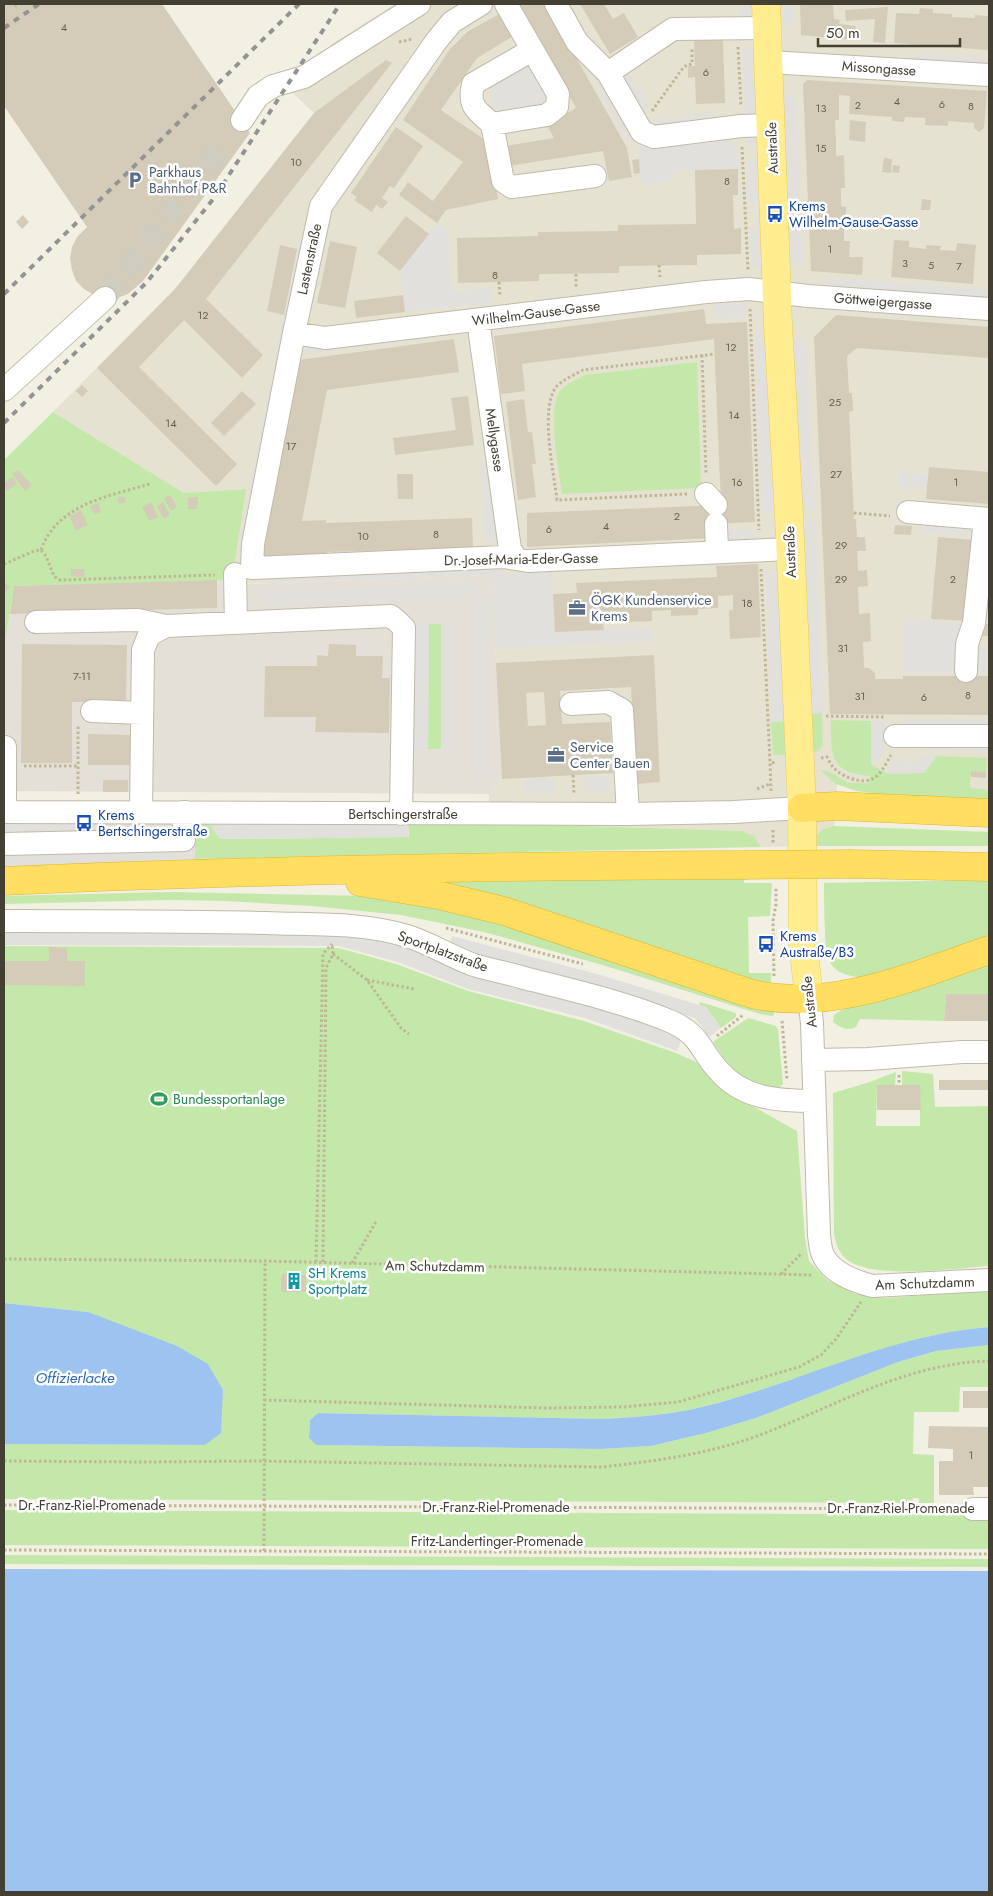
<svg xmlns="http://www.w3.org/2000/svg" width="993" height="1896" font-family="Jost,sans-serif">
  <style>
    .residential { fill: #e6e2d1 }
    .industrial { fill: #e4e0d8 }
    .green { fill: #c4e8aa }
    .parking { fill: #e2e0dc }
    .water { fill: #9dc4f1 }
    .building { fill: #d4ccb8; fill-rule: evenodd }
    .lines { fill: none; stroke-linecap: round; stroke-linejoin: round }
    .minor-tunnel { stroke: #cfccc0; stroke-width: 22; stroke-dasharray: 22 11; stroke-linecap: butt }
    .minor-casing { stroke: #c0bba8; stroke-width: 24 }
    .major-casing { stroke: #e5cd5d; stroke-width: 29 }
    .highway-casing { stroke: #e0b42f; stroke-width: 29 }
    .path { stroke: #bfb696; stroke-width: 3; stroke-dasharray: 2.5 2.5; stroke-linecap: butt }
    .minor { stroke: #fff; stroke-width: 22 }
    .major { stroke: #ffed8f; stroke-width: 28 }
    .highway { stroke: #ffde61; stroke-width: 28 }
    .rail { stroke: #939393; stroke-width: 4; stroke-dasharray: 6 6; stroke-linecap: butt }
    .highway-bridge-casing { stroke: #e0b42f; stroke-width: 29; stroke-linecap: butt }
    .highway-bridge { stroke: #ffde61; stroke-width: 28 }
    .labels { text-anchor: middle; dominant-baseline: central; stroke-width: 5; stroke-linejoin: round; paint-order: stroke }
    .number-label { font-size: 11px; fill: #686254 }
    .street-label { font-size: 14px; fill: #443f33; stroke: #fff }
    .service-label { font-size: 14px; fill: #4e5e75; stroke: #fff; text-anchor: start }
    .transit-label { font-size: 14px; fill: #164399; stroke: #fff; text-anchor: start }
    .leisure-label { font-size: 14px; fill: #27864d; stroke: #fff; text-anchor: start }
    .culture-label { font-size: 14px; fill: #0d838f; stroke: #fff; text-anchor: start }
    .water-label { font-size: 15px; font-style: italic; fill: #2b68b1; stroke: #fff }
  </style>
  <rect width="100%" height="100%" fill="#f2efe3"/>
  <path class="residential" d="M395 4H989V802L857 791 837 784 834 826 823 829 816 836 817 846 761 847 754 836 742 831 489 823V794L502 779 492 575 231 584 245 489 184 493 53 412 175 289 314 113 293 93 332 44Z"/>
  <path class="industrial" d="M492 575 502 779 489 794 4 791V649L14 586 232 580 245 584Z"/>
  <path class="green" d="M697 362 701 488 562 494C559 471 546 407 561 390 568 383 577 379 585 375Z
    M53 412 184 493 246 489 232 580 14 586 4 649V460Z
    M429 624H441V749H428Z
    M822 713 823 745 818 751 810 752 809 714Z
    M831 720 871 721V764L888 774 924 773 937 756 987 758 986 772 971 771 970 788 989 790V802L885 795 857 791 836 784 820 770 831 772 848 783H869L870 776C829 773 831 755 831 720Z
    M785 721 786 754 773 755 771 722Z
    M194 823H209L220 839 409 837 408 823H489L742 831 754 836 761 847 195 859Z
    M834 826 989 832V846H817L816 836 823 829Z
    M744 879V883H772L770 916 748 917 749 973H771V986L438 884V880Z
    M920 881H989V940L873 978C834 977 825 968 825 930 824 914 824 898 824 883Z
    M171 892 369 896 435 905 501 922 768 1010 774 1012V1015L772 1016 760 1014 599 964 484 932 401 915 312 906 226 901 171 900 4 904V896Z
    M4 946 339 948 396 964 468 991 584 1021 676 1053 696 1062 731 1094 797 1131 805 1238 809 1261 827 1280 855 1294 887 1298 989 1290V1327C889 1336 799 1383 702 1407 670 1415 636 1417 604 1419L318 1413 310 1420 309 1438 316 1445 601 1449 651 1446 706 1433 756 1418 898 1362 936 1351 989 1345V1387H960L959 1412H914L913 1454 934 1455V1503H919V1498H913L912 1503 4 1499V1444L205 1445 88 1312 4 1303Z
    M989 959V994H946L944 1021 860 1019 856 1027C847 1031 841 1028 833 1022L834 1015 840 1011 855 1004Z
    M700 1002 736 1013V1017L721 1028 706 1007 699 1005Z
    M748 1018 776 1026 778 1030 783 1084 778 1089C743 1083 732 1071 713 1042Z
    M902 1071 933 1074 935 1107 989 1106V1266C956 1268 869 1281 845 1258 838 1251 836 1243 834 1234L833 1093 867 1083 896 1072 895 1085H877L876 1126H920V1085H902Z
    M4 1510 989 1515V1549L4 1545Z
    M4 1555 989 1559V1567L4 1564Z"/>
  <path class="parking" d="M493 4H507L465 29 447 47 333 211 314 303 307 301 326 209 460 24Z
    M740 4H753L754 21 741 22Z
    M780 4H793V23L780 24Z
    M742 49H755L759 146H746Z
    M914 53 989 59V70L927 66Z
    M532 62 548 97 544 104 538 109 509 113 497 110 491 102 490 94 491 86Z
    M626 73 633 75 632 82 638 84 637 90 644 92 642 99 649 100 645 114 638 112 640 106 633 104 623 87Z
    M596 84 609 86 640 142 625 139 626 132 620 131 621 124 615 123 616 116 610 115 611 108 605 107 606 100 600 98 601 92 595 90Z
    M796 95 803 263H790L784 96Z
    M706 110 718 119 666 131 645 124 649 119 655 123 659 117 664 121 668 116 673 120 678 114 683 118 687 113 692 117 697 111 702 115Z
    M722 135 737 146 738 169 680 170 668 181 642 185 637 146Z
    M746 160H759L760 203H747Z
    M438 223 450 233 451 292 491 287 493 302 405 312 400 271Z
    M763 227 764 268H751L750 228Z
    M299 238 306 239 245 543 239 542Z
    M745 275 746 281 495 312 494 306Z
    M830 278 989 290V302L819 289Z
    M699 299 700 306 496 331 495 325Z
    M746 303 747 318 713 319V304Z
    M826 304 989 316V322L826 310Z
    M453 328 454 335 306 354 305 347Z
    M767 331 774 511 762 512 754 332Z
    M806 338 815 509 801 510 792 339Z
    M494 460 499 541 485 542 480 461Z
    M899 472 928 475 927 488 898 486Z
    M924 519 975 523 974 536 923 532Z
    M816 521 823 713 809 714 802 522Z
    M723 529H754L755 541 723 542Z
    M503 562 504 574 552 572 555 632 652 628 653 641 495 648 492 575 268 583V571Z
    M779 572 785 721 771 722 765 573Z
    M474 583 475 597 267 605 266 591Z
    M475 598H488L487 772H474Z
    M903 618 962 623 961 646 989 647 988 673H904Z
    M415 624H429L428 749H414Z
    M441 624 456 625 455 749H441Z
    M903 720H989V728L902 727Z
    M871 721H886L885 753 871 764Z
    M4 742H21V791H4Z
    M921 743H989V751L921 750Z
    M921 756H937L924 773 888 774 892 761 916 762Z
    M609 776 610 790 584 792V777Z
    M556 779V793L523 794 522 780Z
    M4 823H194L195 859 4 867Z
    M209 823H408L409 837 220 839Z
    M4 930 340 934 382 939 589 1002 683 1036 677 1051 585 1018 468 989 398 962 339 946 4 945Z
    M452 936 597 974 706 1007 721 1028 709 1037 695 1018 472 955 450 945Z"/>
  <path class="water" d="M4 1303 88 1312 177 1346 208 1364 223 1390 221 1433 205 1445 4 1444Z
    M989 1327V1345L936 1351 898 1362 756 1418 706 1433 651 1446 601 1449 316 1445 309 1438 310 1420 318 1413 604 1419C636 1417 670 1415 702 1407 799 1383 889 1335 989 1327Z
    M4 1569 989 1571V1892H4Z"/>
  <path class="building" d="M4 4H162L250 133 143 281 128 294 117 298H105L94 295 84 289 76 281 72 270 70 258 72 247 77 237 87 227 4 106Z
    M518 4H546L627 148 632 177 609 181 603 151 509 166 505 146 554 138 547 125 576 108Z
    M580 4H604L613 19 624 13 638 37 610 54Z
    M800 4H833L834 19 840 20 839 24 856 26 855 40 801 35Z
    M888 7 885 43 873 42 875 19 846 21 845 10Z
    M920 8 933 9V13L952 14V17L975 18V15L989 16V50L894 43 896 13 919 14Z
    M503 12 517 34 477 58 441 110 488 142 498 199 446 210 437 223 399 195 408 182 433 201 463 162 403 120 450 49 467 32Z
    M723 39 725 103 696 104 695 77 688 78V66H695L694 40Z
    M386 60 392 63 206 299 263 355 242 378 184 320 139 367 237 464 216 486 97 368 175 289 314 113Z
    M807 80 987 91 984 128 979 132 974 128V123L948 121V126L925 125 926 118 905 117 904 122 892 121V117L849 114 850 96 839 95V120H835L836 139V156L844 155 845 188H841V206L846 207V220H844V241H850L849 257H863L862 275 811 271 803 84Z
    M850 120 866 122 865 142 849 140Z
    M396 127 423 146 394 188 390 186 382 198 388 202 382 209 376 205 372 212 354 200 357 197 351 193Z
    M884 158 892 159 891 173 882 172Z
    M639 159 640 173 634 174 632 160Z
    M893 165 900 166 899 173 892 172Z
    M738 169V195H733L734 229 741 228V254L697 255V265L619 266V273L539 274V281L458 283 457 238 538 236V232L618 231V225L696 224 695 170Z
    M922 199 931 200 930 210H921Z
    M23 215 29 222 22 229 16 222Z
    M406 216 429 234 400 271 377 253Z
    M894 240 909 241V247L926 249V245L941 246 940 250 956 251 957 243 976 245 973 284 891 277Z
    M330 241 357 247 345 308 317 303Z
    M280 245 297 249 284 315 267 311Z
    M403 295 405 312 356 318 354 301Z
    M704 309 706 324 747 322 755 522 713 524V538L527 547V513L721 505 714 339 522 364 525 391 501 394 494 336Z
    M836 315 989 327V358L857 348 847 356 849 393H852L853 411 849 412 854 519H856L857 537H865L866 551H857L858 571 867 570 868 586 858 587 859 614 870 613 871 641 863 642 864 668H869L875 673V679H903V676H989V715L830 714 814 337Z
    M454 339 459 372 327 390 302 521 326 520V523L472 518 473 548 327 552V555L264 557 263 540 299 360Z
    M82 385 88 391 82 397 76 391Z
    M242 391 256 404 224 436 211 423Z
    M468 396 474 445 395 455 393 438 456 430 451 398Z
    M524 399 528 432H532L536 464H532L536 497 518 500 506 402Z
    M929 467 989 472V504L926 499Z
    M18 470 32 485 25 491 12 474Z
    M397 474H413V499H398Z
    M12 477 17 484 7 491 4 487V483Z
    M170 495 177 507 171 511 164 498Z
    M124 496 126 502 119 504 117 498Z
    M198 497 197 509H188V498Z
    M151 502 158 517 149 521 142 507Z
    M163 502 170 515 164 519 157 506Z
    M98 503 101 512 94 514 90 506Z
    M81 510 88 525 76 531 69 516Z
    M895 525 912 526 911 535 894 534Z
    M938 537 974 540 968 621 931 619Z
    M758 564 761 637 730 639 729 610H733V595L718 596V608L698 609V615L671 616V610L652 611V621L603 623 604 630 555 632 553 594 577 593 576 583 717 577 716 566Z
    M71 569H85L84 577 71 576Z
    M217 580V608L10 614 14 586Z
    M4 581 10 587 4 594Z
    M982 624H988V636H982Z
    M22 644 127 645 126 702H72V763H21Z
    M329 644 356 645V656H383L382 678H390L389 733 315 732 316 717H264L265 666H317V655L328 656Z
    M654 655 660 782 636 784 631 687 560 691 562 724 610 722 613 773 502 779 496 663ZM544 692 546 725 528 726 526 693Z
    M88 734 131 735V765H88Z
    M971 771 986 772V778L971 777Z
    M103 780H128V792H103Z
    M49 947 67 948V961H85V986L4 985V961H49Z
    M946 994H989V1021H944Z
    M939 1080H989V1090H939Z
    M877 1085H920L921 1110H877Z
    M282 1274 306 1275V1292H281Z
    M963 1391H989V1408H963Z
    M929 1426 989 1427V1487H973L974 1495H939V1461H953V1449L928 1448Z"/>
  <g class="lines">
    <path class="minor-tunnel" d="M105 298 222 146"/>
    <g class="minor-casing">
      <path id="minor" d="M481 4 452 22 437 40 321 206 294 333 253 544 252 568 504 557 528 561 790 549
        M506 4 558 94 557 107 547 115 492 124C476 110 468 106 473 84L532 50
        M556 4 577 42 608 73 642 132 654 137 741 126 771 125
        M769 62 989 75
        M608 73 673 29 768 28
        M242 120 258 96 273 86 304 77 419 4
        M492 124 503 181 512 187 595 176
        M478 320 510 549 516 558
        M294 333 325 338 706 292 749 289 808 296 989 309
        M4 390 105 298
        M706 494 716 505
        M908 512 989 519
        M716 524 717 552
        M235 574 236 623
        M36 622 138 620 166 626
        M966 671 967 644 974 623 985 519
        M571 704 608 702 622 710 628 814
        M92 711 142 713
        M895 736H989
        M4 812 628 814 734 812 802 808
        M5 812V747
        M141 812 143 650 149 635 166 626 391 616 398 622 404 628 401 814
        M4 844 184 840V812
        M4 921C91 921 179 921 266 923 312 925 362 922 407 936 430 943 451 957 474 965 490 970 508 973 524 978 572 990 627 1003 672 1022 701 1035 700 1051 719 1071 743 1099 779 1101 814 1101
        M809 997 812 1023 819 1235C820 1241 820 1249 823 1255 831 1273 854 1281 872 1286L989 1280
        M813 1060 868 1059 962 1052H989
        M973 1509H989"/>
    </g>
    <g class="major-casing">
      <path id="major" d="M766 4 778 325 789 516 802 808 803 943 809 997"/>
    </g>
    <g class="highway-casing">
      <path id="highway" d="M802 808 837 806 989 813
        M852 864 989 867
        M4 881C250 870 497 866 744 865
        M360 882 438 895 504 911 752 994C833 1012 913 976 989 950"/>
    </g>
    <path class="path" d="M15 4 16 6 19 4
      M399 42 413 39
      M738 47 741 106
      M652 111 683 68 687 65 692 64V49
      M742 147 748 270
      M659 265 660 277
      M576 274V287
      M499 282 500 297
      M750 309 759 530
      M702 355 706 474
      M687 494 557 500C554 474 539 406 557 386 564 379 574 375 583 370L715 354
      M854 513 890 516
      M41 550C57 504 109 496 150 484
      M4 564 34 551 41 550 46 556 54 576 60 580 215 575
      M761 569 770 763
      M826 716 886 717
      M821 758 827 757C829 761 831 765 834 768 843 778 867 787 878 775 883 770 887 762 891 755
      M24 766H78
      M573 775 574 793
      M757 789 770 784
      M771 791 770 763 777 762
      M78 794V725
      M773 830V844
      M446 928 583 964
      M333 954 367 980 401 1028 409 1034
      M774 976 773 921 776 904V887
      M367 980 414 989
      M782 1021 787 1080
      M717 1036 743 1015
      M899 1075V1084
      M4 1259 265 1261 813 1275
      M316 1262 323 954 332 944
      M323 1262 326 968 333 954 332 944
      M352 1263 377 1220
      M781 1274 801 1254
      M264 1400 545 1408 623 1407 678 1402 799 1367 821 1355 836 1339 861 1302
      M4 1461 142 1462 264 1461 601 1467C656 1461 709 1454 760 1435 835 1406 907 1363 989 1361
      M4 1505 953 1509
      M4 1550 989 1554
      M264 1551 265 1261"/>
    <use href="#minor" class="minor"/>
    <use href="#major" class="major"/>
    <use href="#highway" class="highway"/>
    <path class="rail" d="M4 28 39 4
      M4 294 299 4
      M4 423 147 282 214 198 340 4"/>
    <g class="highway-bridge-casing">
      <path id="highway-bridge" d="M744 865 852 864"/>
    </g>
    <use href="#highway-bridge" class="highway-bridge"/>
  </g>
  <defs>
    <g id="parking-bare" transform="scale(1.35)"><path d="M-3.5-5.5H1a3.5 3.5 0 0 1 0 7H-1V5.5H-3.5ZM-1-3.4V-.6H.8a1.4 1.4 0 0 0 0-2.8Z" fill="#5c6f8a" stroke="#fff" stroke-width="2.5" paint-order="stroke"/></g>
    <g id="bus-bare" transform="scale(1.35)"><path d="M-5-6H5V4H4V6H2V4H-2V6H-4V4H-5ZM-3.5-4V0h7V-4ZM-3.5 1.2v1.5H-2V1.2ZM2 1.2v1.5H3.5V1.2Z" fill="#1a4fb4" stroke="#fff" stroke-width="2.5" paint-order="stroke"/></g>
    <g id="office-bare" transform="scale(1.35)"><path d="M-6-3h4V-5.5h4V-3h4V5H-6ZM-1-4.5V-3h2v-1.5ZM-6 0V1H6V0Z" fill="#5c6f8a" stroke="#fff" stroke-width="2.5" paint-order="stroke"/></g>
    <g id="stadium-bare" transform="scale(1.35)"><path d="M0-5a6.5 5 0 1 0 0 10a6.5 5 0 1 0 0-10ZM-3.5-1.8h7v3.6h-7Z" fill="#2e9e5b" stroke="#fff" stroke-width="2.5" paint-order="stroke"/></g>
    <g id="building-bare" transform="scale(1.35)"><path d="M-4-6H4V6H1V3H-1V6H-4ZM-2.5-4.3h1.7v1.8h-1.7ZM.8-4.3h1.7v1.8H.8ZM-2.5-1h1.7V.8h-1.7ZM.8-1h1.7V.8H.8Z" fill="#0f9aa8" stroke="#fff" stroke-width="2.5" paint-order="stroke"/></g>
  </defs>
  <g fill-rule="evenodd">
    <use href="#parking-bare" x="135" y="180"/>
    <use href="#bus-bare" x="775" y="214"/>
    <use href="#office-bare" x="577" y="608"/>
    <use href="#office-bare" x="556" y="755"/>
    <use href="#bus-bare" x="84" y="823"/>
    <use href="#bus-bare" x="766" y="944"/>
    <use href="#stadium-bare" x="159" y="1099"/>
    <use href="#building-bare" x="294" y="1281"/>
  </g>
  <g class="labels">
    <g class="number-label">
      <text x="64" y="27">4</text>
      <text x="706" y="72">6</text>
      <text x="897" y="101">4</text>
      <text x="942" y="104">6</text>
      <text x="858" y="105">2</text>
      <text x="971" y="106">8</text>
      <text x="821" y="108">13</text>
      <text x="821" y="148">15</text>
      <text x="296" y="162">10</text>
      <text x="727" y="181">8</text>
      <text x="830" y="249">1</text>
      <text x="905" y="263">3</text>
      <text x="931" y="265">5</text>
      <text x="959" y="266">7</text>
      <text x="495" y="275">8</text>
      <text x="203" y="315">12</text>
      <text x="731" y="347">12</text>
      <text x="835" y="402">25</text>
      <text x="734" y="415">14</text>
      <text x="171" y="423">14</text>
      <text x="291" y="446">17</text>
      <text x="836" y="474">27</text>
      <text x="737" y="482">16</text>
      <text x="956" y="482">1</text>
      <text x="677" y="516">2</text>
      <text x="606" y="526">4</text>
      <text x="549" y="529">6</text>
      <text x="436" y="534">8</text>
      <text x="363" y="536">10</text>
      <text x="841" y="545">29</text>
      <text x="841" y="579">29</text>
      <text x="953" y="579">2</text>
      <text x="747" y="603">18</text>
      <text x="843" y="648">31</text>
      <text x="82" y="676">7-11</text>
      <text x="968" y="695">8</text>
      <text x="860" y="696">31</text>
      <text x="924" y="697">6</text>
      <text x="971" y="1455">1</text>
    </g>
    <g class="street-label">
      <text transform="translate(879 68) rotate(4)">Missongasse</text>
      <text transform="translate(772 148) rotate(-92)">Austraße</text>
      <text transform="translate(309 259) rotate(-78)">Lastenstraße</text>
      <text transform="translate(883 301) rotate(4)">Göttweigergasse</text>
      <text transform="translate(536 313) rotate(-7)">Wilhelm-Gause-Gasse</text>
      <text transform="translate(495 440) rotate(82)">Mellygasse</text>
      <text transform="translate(790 552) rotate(-92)">Austraße</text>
      <text transform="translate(521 559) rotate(-1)">Dr.-Josef-Maria-Eder-Gasse</text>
      <text x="403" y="814">Bertschingerstraße</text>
      <text transform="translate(443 951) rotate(20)">Sportplatzstraße</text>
      <text transform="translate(809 1002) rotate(-96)">Austraße</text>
      <text transform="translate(435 1266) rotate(1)">Am Schutzdamm</text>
      <text transform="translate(925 1283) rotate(-2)">Am Schutzdamm</text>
      <text x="92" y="1505">Dr.-Franz-Riel-Promenade</text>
      <text x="496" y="1507">Dr.-Franz-Riel-Promenade</text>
      <text x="901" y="1508">Dr.-Franz-Riel-Promenade</text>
      <text x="497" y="1541">Fritz-Landertinger-Promenade</text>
    </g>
    <g class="service-label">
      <text x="149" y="172">Parkhaus<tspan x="149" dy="16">Bahnhof P&amp;R</tspan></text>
      <text x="591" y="600">ÖGK Kundenservice<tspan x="591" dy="16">Krems</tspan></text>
      <text x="570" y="747">Service<tspan x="570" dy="16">Center Bauen</tspan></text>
    </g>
    <g class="transit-label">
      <text x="789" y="206">Krems<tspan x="789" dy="16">Wilhelm-Gause-Gasse</tspan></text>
      <text x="98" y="815">Krems<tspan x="98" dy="16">Bertschingerstraße</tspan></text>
      <text x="780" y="936">Krems<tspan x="780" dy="16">Austraße/B3</tspan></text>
    </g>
    <g class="leisure-label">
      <text x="173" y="1099">Bundessportanlage</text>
    </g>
    <g class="culture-label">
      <text x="308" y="1273">SH Krems<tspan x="308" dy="16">Sportplatz</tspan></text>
    </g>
    <g class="water-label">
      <text x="75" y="1378">Offizierlacke</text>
    </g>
  </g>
  <rect width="993" height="1896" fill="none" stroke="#443f33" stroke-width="10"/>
  <path d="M818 38v8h142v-8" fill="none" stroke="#443f33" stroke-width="2.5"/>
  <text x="826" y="38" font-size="15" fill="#443f33" stroke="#ffffff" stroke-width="4" paint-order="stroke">50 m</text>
</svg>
